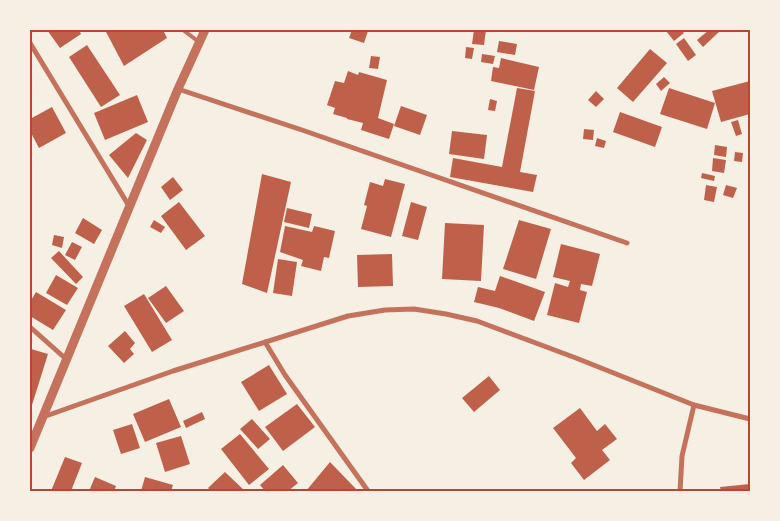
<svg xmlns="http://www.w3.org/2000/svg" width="780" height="521" font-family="'Source Sans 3',sans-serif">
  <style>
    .building { fill: #bf614a }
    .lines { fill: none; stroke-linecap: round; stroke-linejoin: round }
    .service { stroke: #c5725c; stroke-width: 4 }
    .minor { stroke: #c5725c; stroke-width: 5 }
    .tertiary { stroke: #c5725c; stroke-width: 9 }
    .neatline { fill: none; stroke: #b5482f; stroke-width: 2 }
  </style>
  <rect width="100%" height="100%" fill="#f6efe4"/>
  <path class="building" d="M47 30H79L81 34 60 48Z
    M105 30H163L167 38 124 66Z
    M352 30 368 31 364 43 349 38Z
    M474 30H486L484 45 472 44Z
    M667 30H681L684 33 674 41 666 31Z
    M709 30H721L703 47 697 40Z
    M684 38 696 55 688 61 676 44Z
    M499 41 517 44 515 55 497 52Z
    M87 45 120 95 101 107 69 57Z
    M466 47 474 48 472 59 465 58Z
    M650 49 667 63 633 102 617 88Z
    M482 54 495 56 493 64 481 62Z
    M371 56 380 57 378 69 369 68Z
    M501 58 539 67 534 90 491 81 493 67 499 68Z
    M348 71 358 75 359 72 387 80 378 118 394 124 389 139 361 130 363 123 347 119V118L333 114 335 108 327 105 335 81 344 83Z
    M664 77 670 83 661 91 656 84Z
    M750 81V114L721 122 712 91Z
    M517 88 535 91 520 172 537 175 533 192 450 177 453 158 502 167Z
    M669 88 715 103 707 129 660 114Z
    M596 91 604 99 596 107 588 100Z
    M137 95 148 122 105 140 94 113Z
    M490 99 497 101 495 111 488 110Z
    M401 106 427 115 420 135 394 126Z
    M52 107 66 133 39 148 30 131V119Z
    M620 112 662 127 655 147 613 132Z
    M738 120 742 134 736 136 731 122Z
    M584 129 594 130 593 140 583 139Z
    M452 131 487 135 484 159 449 154Z
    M136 133 147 140 128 178 109 155Z
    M597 138 606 141 604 148 595 146Z
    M715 145 727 147 726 157 714 155Z
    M735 152 743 153 742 162 734 161Z
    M713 158 726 160 724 173 712 171Z
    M702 173 715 176 714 181 701 178Z
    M262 174 291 182 267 293 242 284Z
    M173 177 183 190 170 200 161 187Z
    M385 179 405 184 391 237 361 229 367 206 364 205 370 182 383 186Z
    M706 185 717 187 714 202 704 200Z
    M726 185 737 188 733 198 723 195Z
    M179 202 205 236 186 250 161 216Z
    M411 202 427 207 418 240 402 236Z
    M287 208 312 214 309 228 284 222Z
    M83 218 102 230 94 244 75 233Z
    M154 220 165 227 161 233 150 227Z
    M519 220 551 229 536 279 503 269Z
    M445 223 484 225 481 281 442 279Z
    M285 226 312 232 314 226 335 231 329 258 324 257 321 271 301 266 303 260 280 252Z
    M54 235 64 237 62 248 52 245Z
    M72 242 82 247 75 260 65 255Z
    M561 244 600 254 592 286 581 284 580 290 587 292 579 323 547 315 555 283 568 287 570 281 553 277Z
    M59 251 83 277 76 284 51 258Z
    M392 254 393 286 358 287 357 255Z
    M278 259 297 262 292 296 273 293Z
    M56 275 78 288 67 305 46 293Z
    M500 276 545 292 534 321 499 308 474 302 478 287 495 291Z
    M166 286 184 311 166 323 148 298Z
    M36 292 66 310 53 330 30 316V302Z
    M144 294 172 340 152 352 124 306Z
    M125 331 135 343 130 349 134 354 124 363 108 346Z
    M31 349 48 354 32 405H30V354Z
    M269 365 287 394 259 411 241 382Z
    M489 376 500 390 474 412 462 398Z
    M169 399 181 427 145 442 133 414Z
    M297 404 315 427 283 451 265 427Z
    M580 408 597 431 605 424 617 439 602 450 610 460 584 480 571 463 576 458 553 428Z
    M202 412 205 419 186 428 183 421Z
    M252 419 270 439 258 449 240 429Z
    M132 424 140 448 121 454 113 430Z
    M240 434 269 469 249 485 221 449Z
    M181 436 190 464 165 472 156 443Z
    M65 457 82 463 71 491H51Z
    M330 462 357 490 356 491H306Z
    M283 465 298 483 288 491H265L260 485Z
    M225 472 245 491H211L208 488Z
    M95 477 116 486 114 491H89Z
    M145 477 173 485 171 491H141Z
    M750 484V491H721L720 487Z"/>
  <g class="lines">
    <path class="service" d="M183 30 199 42"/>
    <path class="minor" d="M30 43 129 206
      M178 89 302 130 627 243
      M30 327 66 359
      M265 342 285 375 368 491
      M43 417 173 371 348 316 385 310 414 309 446 314 477 321 576 358 694 405 750 419
      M680 491 682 456 694 405"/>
    <path class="tertiary" d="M30 448 178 89 205 30"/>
  </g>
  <rect width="780" height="521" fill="none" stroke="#f6efe4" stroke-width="62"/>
  <rect x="31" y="31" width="718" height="459" class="neatline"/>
</svg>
